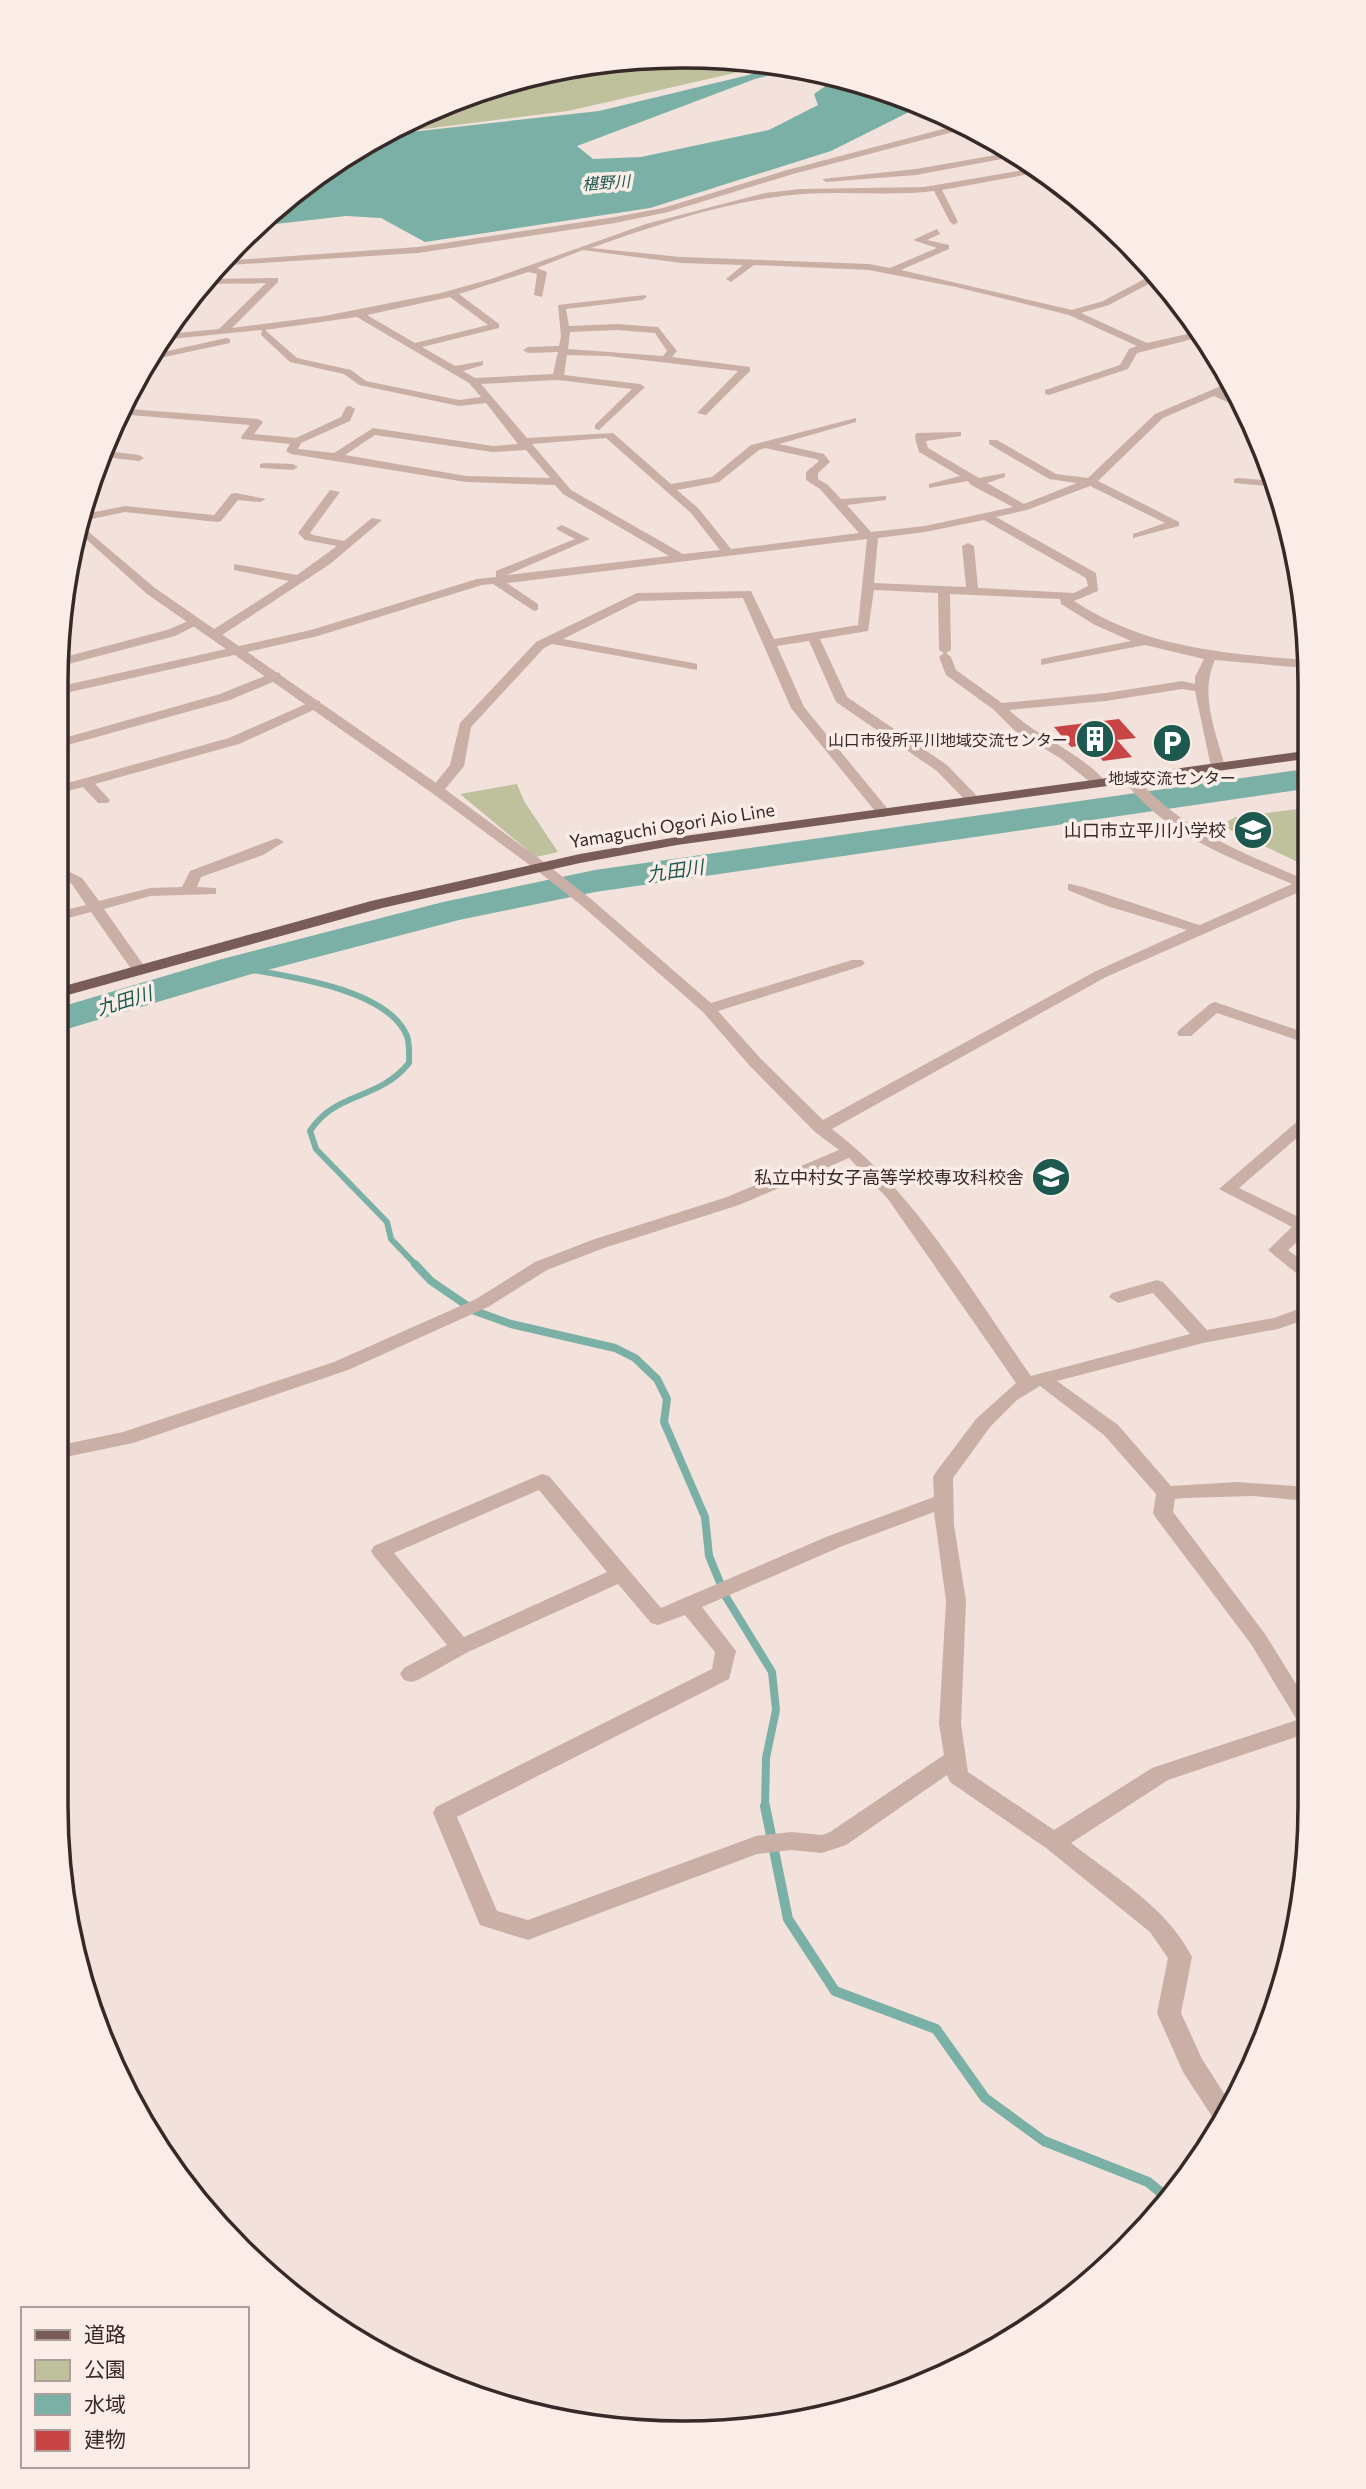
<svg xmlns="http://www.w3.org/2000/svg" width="1366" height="2489" font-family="Commissioner,'Noto Sans JP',sans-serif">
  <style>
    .green { fill: #bec19b }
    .water { fill: #7ab0a5 }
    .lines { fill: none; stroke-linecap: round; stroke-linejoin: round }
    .stream-far2 { stroke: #7ab0a5; stroke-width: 6 }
    .stream-far1 { stroke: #7ab0a5; stroke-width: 8 }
    .stream { stroke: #7ab0a5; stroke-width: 10 }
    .river { fill: #7ab0a5; fill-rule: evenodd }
    .building { fill: #c74544 }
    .minor { fill: #caafa7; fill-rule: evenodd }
    .tertiary { fill: #caafa7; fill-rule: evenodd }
    .primary { fill: #795c58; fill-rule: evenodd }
    .labels { text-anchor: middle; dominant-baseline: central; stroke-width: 7; stroke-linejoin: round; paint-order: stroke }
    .far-water-label { font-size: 16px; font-style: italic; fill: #1d594e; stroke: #faede8 }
    .far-poi-label { font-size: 16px; fill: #372928; stroke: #faede8; text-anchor: end }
    .street-label { font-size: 18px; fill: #372928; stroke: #faede8 }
    .poi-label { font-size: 18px; fill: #372928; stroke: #faede8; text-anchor: end }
    .water-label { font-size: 19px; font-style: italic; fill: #1d594e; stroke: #faede8 }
    .rim { fill: none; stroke: #372928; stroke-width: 3.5 }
  </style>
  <rect width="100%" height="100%" fill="#f2e2db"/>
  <path class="green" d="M670 58 774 64 568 111 385 134 405 121 520 77 618 61Z
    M517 784 524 801 558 852 536 857 460 794Z
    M1305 808 1306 866 1220 825 1236 817Z"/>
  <path class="water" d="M777 68 782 72 755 79 577 146 593 159 641 157 769 130 818 105 814 94 827 85 831 77 884 89 921 106 831 151 650 208 425 242 381 218 346 216 258 226 301 186 383 135 599 111Z"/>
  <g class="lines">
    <path class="stream-far2" d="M235 967C280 975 387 987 407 1036 410 1045 409 1054 409 1063 378 1101 336 1091 310 1131L316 1149 387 1222 391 1239 416 1265"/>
    <path class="stream-far1" d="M415 1264 431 1281 475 1311 511 1324 615 1348 635 1358 657 1379 667 1399 664 1422 705 1517 709 1556 726 1597 772 1672 776 1710 766 1758 765 1808"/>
    <path class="stream" d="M765 1806 788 1919 835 1991 936 2029 985 2098 1044 2141 1148 2182 1164 2195"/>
    <path class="river" d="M1305 769V789L595 892 459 920 248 975 57 1032V1008L222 959 443 902 595 870Z"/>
  </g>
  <path class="building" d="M1119 719 1136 738 1117 740 1132 757 1103 761 1089 744 1071 747 1054 727Z"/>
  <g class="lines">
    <path class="minor" d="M962 124 996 143 989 145 957 131 793 174 668 212 615 223 418 253 215 266 221 261 418 247 615 217 663 208 787 170Z
      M1013 152 1018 156 916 175 826 182 822 179 916 169Z
      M1035 168 1041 172 942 190 958 222 954 225 950 222 934 191C884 197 833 189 783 196 718 204 653 226 591 248L681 257 869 264 890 268 937 248 913 240 937 229 940 234 927 240 949 245V249L901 270 1072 310 1103 301 1152 275 1156 280 1109 305 1081 313 1147 343 1201 331 1205 336 1137 353 1128 369 1049 395 1045 394V390L1120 365 1129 349 1137 346 1069 315 956 287 869 270 754 265 731 282 726 279 743 265 681 263 583 250 537 268 547 272 542 297 534 295 537 274 528 272 459 294 499 324V328L422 347 455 366 483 361V365L463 371 475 378 553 374 558 352 528 353 523 350 528 347 559 346 561 336 558 305 645 295 647 297 642 300 566 309 569 326 617 324 658 327 677 351 672 357 750 367V371L706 415 697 413 738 371 608 356 567 355 564 375 640 384 645 387 599 430 595 429V425L632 389 558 380 481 384 527 438 613 433 671 484 712 477 751 445 856 418V422L779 444 824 454 830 462 818 473V479L828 485 841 499 886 496V500L847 505 871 532 925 526 1013 507 971 485 968 481 929 488V484L960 476 919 452 915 438 916 433 961 432V436L926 441 928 448 979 478 1005 473V477L987 483 1024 504 1077 483 1049 479 989 444V440H997L1056 474 1088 478 1155 414 1228 383 1231 389 1223 393 1236 399 1240 408 1214 396 1163 418 1098 481 1179 522V526L1133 538V534L1165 523 1090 486 1027 510 996 517 1096 573 1098 591 1074 601C1145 648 1222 653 1305 660V668L1215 660C1199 694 1216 732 1225 767L1223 770H1213L1211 767 1195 691 1182 689 1106 701 1009 710C1038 738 1079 751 1106 782L1104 785H1094L1060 758 1015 731 994 710 946 675 939 657 944 653 939 650 938 593 874 590 868 631 820 639 847 697 947 765 978 797V803H968L937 771 836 702 809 641 777 646 804 707 891 813 884 817 879 816 791 708 743 598 639 601 563 639 693 663 697 664V670L552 644 544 648 471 727 464 766 442 793 437 794 430 790 450 765 460 723 536 642 637 593 751 591 774 639 858 625 867 539 507 583 538 604V610L534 611 493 584 482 585 318 636 57 695V687L311 630 477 579 496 577V571L575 539 558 530 556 528 562 525 590 539 507 575 669 556 563 494 555 485 466 482 291 454 286 451 290 444 242 439 241 437 250 425 130 415 120 418 123 411 129 409 258 419 263 422 254 434 296 438 341 417 346 407 350 406 355 409 350 421 301 443 298 449 334 453 373 428 493 446 518 444 486 403 459 406 359 385 344 374 290 362 261 335 262 330 161 340 166 334 219 329 266 283 201 284 205 279 278 278V282L232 328 324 316 441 293 491 279 646 224 765 193 800 189 924 187ZM450 297 488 325 415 343 367 315ZM357 317 469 383 481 397 459 400 366 381 351 370 297 358 265 330ZM617 330 655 333 667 351 663 356 568 349 570 332ZM375 435 493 452 526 450 550 478 466 476 345 455ZM606 438 691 513 720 550 683 554 571 490 532 444ZM765 448 816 459 819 461 806 472V480L820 489 859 533 731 549 699 509 677 490 719 482 759 450ZM984 520 1086 578 1088 586 1074 593 978 588 974 546 968 543 962 546 966 587 874 583 878 538 925 532ZM950 594 1060 599 1061 604 1095 625 1131 641 1041 659V665L1145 645 1204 659 1195 677V684L1182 681 1106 693 1002 703 956 670 951 657 946 653 951 650Z
      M226 338 230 339V343L146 361 150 355Z
      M117 424 123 430 112 436Z
      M106 451 139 455 144 458 139 461 104 457Z
      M264 463 293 464 298 467 293 470 260 468V464Z
      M1238 478 1276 481 1278 487 1234 483V479Z
      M330 490 340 492 310 533 313 535 344 541 372 518 382 520 330 564 219 637H211V631L289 581 234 570V564L297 575 337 546 305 540 298 533Z
      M235 493 266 499 260 502 238 500 221 521 217 522 125 512 77 522 80 515 125 506 214 515 231 494Z
      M193 619 203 622 175 636 57 667V659L167 630Z
      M275 672 280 673V679L230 700 57 748V740L220 694Z
      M315 700 320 701V707L239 744 95 784 110 800 108 803H98L83 787 57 794V786L229 738Z
      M1129 774 1134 775C1180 830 1242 852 1306 880V889L1106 977 832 1129C914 1191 972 1292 1031 1376L1190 1334 1153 1293 1118 1303 1109 1297 1112 1293 1157 1280 1163 1282 1207 1330 1274 1318 1307 1306V1319L1278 1329 1203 1343 1057 1381 1118 1425 1171 1486 1237 1482 1308 1487V1501L1254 1496 1184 1498 1175 1499 1173 1512 1265 1634 1308 1703V1733L1168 1780 1071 1843C1113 1876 1167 1907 1192 1957L1181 2013 1202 2059 1232 2106 1219 2127 1183 2072 1157 2013 1168 1958 1150 1932 1046 1848 950 1782 947 1775 846 1845 822 1853 791 1850 757 1854 528 1940 480 1925 433 1813 436 1807 712 1669 715 1652 685 1615 658 1625 651 1623 618 1584 468 1652 418 1680 411 1682 404 1680 400 1674 404 1668 447 1645 374 1556 371 1551 374 1546 542 1474 549 1476 661 1608 826 1537 934 1497 933 1477 936 1472 976 1419 1016 1383 888 1199 849 1158 739 1205 604 1248 547 1270 488 1307 348 1370 133 1443 56 1459V1446L123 1432 334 1362 476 1299 535 1262 592 1240 727 1197 839 1150 815 1132 749 1065 703 1012 581 905 535 869V863H545L591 899 711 1003 852 960H862L865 963 862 966 718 1011 761 1059 823 1120 1096 971 1187 930 1107 906 1068 890V884C1075 882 1182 920 1200 925L1292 884C1229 857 1164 835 1122 778ZM1040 1386 1104 1435 1156 1494 1153 1513 1156 1518 1251 1644 1297 1720 1152 1768 1054 1830 968 1772 961 1724 966 1601 954 1525 953 1478 990 1427 1017 1400ZM539 1490 607 1572 464 1637 394 1553ZM934 1512 946 1601 939 1724 944 1755 830 1832 822 1835 791 1832 756 1836 528 1920 497 1911 457 1817 729 1679 736 1651 702 1607 840 1547Z
      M277 838 284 842 263 855 201 877 197 887 216 888V894L150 896 104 909 147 970 144 973H134L91 912 57 921V912L86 905 72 884 57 876V866L82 878 99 901 150 888 182 887 190 871Z
      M1215 1002 1306 1033V1043L1217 1013 1191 1036H1179L1177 1033 1179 1030 1210 1004Z
      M1306 1117V1130L1239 1188 1307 1221V1233L1288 1250 1307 1264V1278L1301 1277 1268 1250 1292 1227 1219 1189 1300 1119Z"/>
    <path class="tertiary" d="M77 522 155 588 442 787 545 863V869H535L432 793 147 594 76 530Z"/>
    <path class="primary" d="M1305 751V759L677 845 580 863 382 908 57 998V988L371 901 580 854 677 837Z"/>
  </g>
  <defs>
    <g id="building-disc" transform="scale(2.0125)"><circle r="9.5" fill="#1d594e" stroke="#faede8"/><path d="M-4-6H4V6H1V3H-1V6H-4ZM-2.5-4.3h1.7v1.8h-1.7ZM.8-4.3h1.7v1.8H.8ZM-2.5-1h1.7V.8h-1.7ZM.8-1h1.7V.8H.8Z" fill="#fff"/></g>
    <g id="parking-disc" transform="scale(2.0125)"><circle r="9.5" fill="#1d594e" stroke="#faede8"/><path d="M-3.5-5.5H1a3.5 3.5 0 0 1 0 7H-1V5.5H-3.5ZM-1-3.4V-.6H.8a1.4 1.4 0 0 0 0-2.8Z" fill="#fff"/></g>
    <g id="school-disc" transform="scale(2.0125)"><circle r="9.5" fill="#1d594e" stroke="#faede8"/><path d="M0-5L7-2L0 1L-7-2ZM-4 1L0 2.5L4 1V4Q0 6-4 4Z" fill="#fff"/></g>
  </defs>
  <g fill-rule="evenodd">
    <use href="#building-disc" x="1095" y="739"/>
    <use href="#parking-disc" x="1172" y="743"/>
    <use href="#school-disc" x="1253" y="830"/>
    <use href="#school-disc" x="1051" y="1177"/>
  </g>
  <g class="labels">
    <g class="far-water-label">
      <text transform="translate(606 182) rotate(-4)">椹野川</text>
    </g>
    <g class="far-poi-label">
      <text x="1068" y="739">山口市役所平川地域交流センター</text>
      <text x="1172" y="777" text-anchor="middle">地域交流センター</text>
    </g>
    <g class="street-label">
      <text transform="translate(672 825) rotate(-9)">Yamaguchi Ogori Aio Line</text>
    </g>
    <g class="poi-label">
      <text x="1226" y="830">山口市立平川小学校</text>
      <text x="1024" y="1177">私立中村女子高等学校専攻科校舎</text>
    </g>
    <g class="water-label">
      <text transform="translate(675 870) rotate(-8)">九田川</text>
      <text transform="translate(124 1000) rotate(-17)">九田川</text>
    </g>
  </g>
  <path d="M0 0H1366V2489H0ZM683 68H683A615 615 0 0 1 1298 683V1806A615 615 0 0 1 683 2421H683A615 615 0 0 1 68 1806V683A615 615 0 0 1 683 68Z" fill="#faede8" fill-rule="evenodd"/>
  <path class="rim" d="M683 68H683A615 615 0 0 1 1298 683V1806A615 615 0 0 1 683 2421H683A615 615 0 0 1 68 1806V683A615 615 0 0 1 683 68Z"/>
  <rect x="21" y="2307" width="228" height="161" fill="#faede8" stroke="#ac9f9b" stroke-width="2"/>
  <rect x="35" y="2330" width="35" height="10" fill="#795c58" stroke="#ac9f9b" stroke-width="2"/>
  <text x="84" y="2342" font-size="21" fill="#372928">道路</text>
  <rect x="35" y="2360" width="35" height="21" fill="#bec19b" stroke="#ac9f9b" stroke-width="2"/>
  <text x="84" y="2377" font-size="21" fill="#372928">公園</text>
  <rect x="35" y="2394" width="35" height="21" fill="#7ab0a5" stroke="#ac9f9b" stroke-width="2"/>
  <text x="84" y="2412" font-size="21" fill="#372928">水域</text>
  <rect x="35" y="2430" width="35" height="21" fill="#c74544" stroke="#ac9f9b" stroke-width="2"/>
  <text x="84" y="2447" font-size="21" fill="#372928">建物</text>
</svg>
